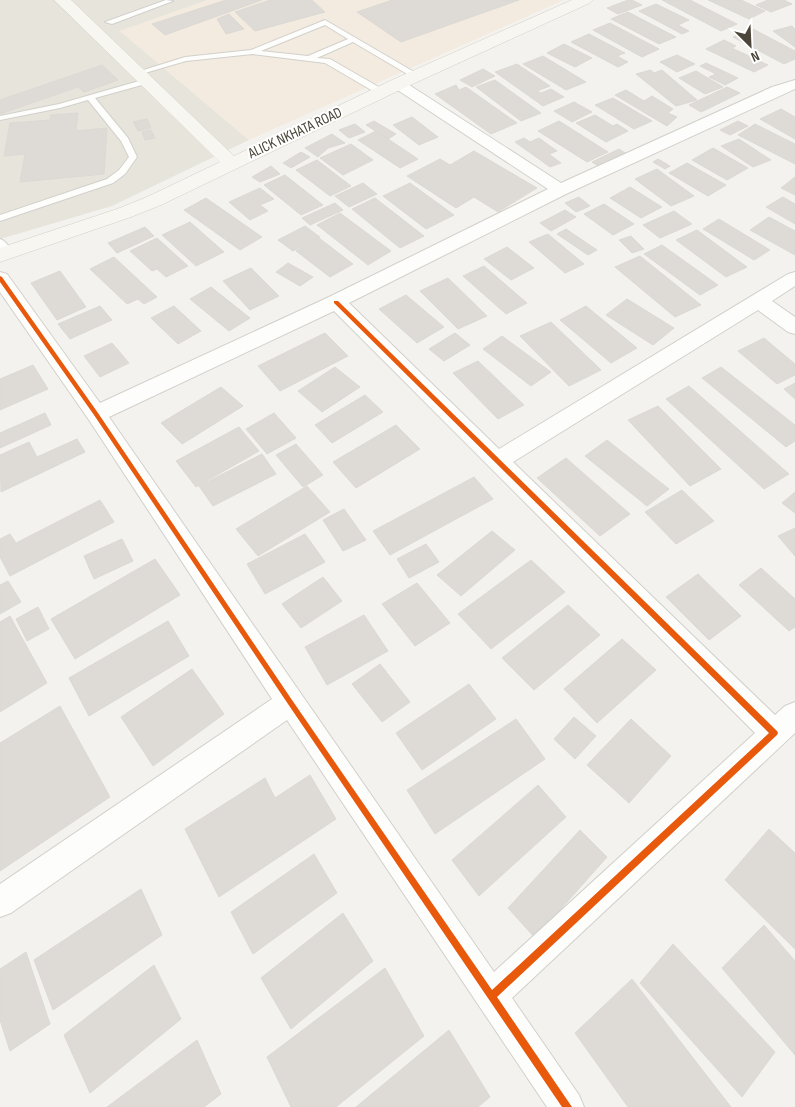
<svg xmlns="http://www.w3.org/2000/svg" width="795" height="1107" font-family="'Sofia Sans Condensed',sans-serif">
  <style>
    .residential { fill: #e7e4dc }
    .commercial { fill: #f3ebdf }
    .building { fill: #dedbd6; stroke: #dcd9d4 }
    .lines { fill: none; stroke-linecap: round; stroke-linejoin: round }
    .lane-casing { stroke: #d2d0cb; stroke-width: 2 }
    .street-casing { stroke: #d2d0cb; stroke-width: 2 }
    .secondary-casing { stroke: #d3cfc5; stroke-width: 1 }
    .lane { fill: #fdfdfc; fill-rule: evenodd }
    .street { fill: #fdfdfc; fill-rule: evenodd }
    .secondary { fill: #f7f6f1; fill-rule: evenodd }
    .cycleway-casing { stroke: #fff; stroke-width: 3 }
    .cycleway { fill: #e8590c; fill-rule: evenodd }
    .labels { text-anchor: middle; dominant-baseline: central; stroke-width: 4; stroke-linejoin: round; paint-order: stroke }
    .far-street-label { font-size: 15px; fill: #4b4439; stroke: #fff }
  </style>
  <rect width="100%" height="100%" fill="#f4f2ee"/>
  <path class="residential" d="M0 0H208L120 31 249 140 112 206 0 239Z"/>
  <path class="commercial" d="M208 0H564L249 140 120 31Z"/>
  <path class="building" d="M226 0H262L165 35 152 24Z
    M270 0H312L325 12 255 31 235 12Z
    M392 0H519L401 42 357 12Z
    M628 0H632L642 5 618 14 607 8Z
    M662 0H690L737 24 721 31Z
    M708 0H741L765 11 749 19Z
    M768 0H784L792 4 771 12 756 5Z
    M656 4 689 20 678 25 689 31 682 34 639 11Z
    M628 12 676 37 659 44 611 19Z
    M229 14 244 29 226 34 217 19Z
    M610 23 659 49 642 57 593 30Z
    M792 26 795 29V47L773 31Z
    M753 29 795 51V59L784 64 733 37Z
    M589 34 625 53 617 56 628 62 618 67 571 42Z
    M724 40 736 46 732 48 768 65 754 72 706 49Z
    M564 44 592 58 575 67 547 53Z
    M677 55 695 64 677 72 660 62Z
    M543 56 586 82 566 90 523 64Z
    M706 63 738 78 725 85 709 77 716 74 700 66Z
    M517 64 550 86 537 91 541 93 551 89 564 97 543 106 495 72Z
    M102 65 118 80 84 92 78 87 0 114V100Z
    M483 69 495 76 472 87 460 80Z
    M651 70 654 73 662 70 697 100 676 106 636 74Z
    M696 71 723 87 705 94 679 78Z
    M495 80 541 113 521 121 476 87Z
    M456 85 459 90 466 87 517 123 491 134 435 94Z
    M727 87 740 93 701 112 689 105Z
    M626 90 644 101 652 96 673 109 668 113 677 117 667 126 615 95Z
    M613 98 652 121 634 129 595 105Z
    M574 102 592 112 572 122 554 111Z
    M781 109 795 117V139L760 119Z
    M78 113 76 131 107 128 104 174 20 182 25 154 4 156 10 123 50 120 51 115Z
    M595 115 613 126 617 124 628 131 606 142 576 123Z
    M412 117 438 137 419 145 393 125Z
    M147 119 151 128 138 131 133 122Z
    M374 121 396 134 388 139 366 125Z
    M559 121 608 152 587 162 538 131Z
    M738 121 748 126 730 135 720 130Z
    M355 124 365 132 349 138 339 130Z
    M755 124 795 144V164L738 135Z
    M151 130 155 138 145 140 142 132Z
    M376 131 418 159 400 168 358 140Z
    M332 134 345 143 328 148 318 157 305 148Z
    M524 138 530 142 539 138 557 151 549 154 561 163 550 167 515 142Z
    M739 139 771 160 753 167 721 146Z
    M351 144 373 160 343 175 320 158Z
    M713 148 748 168 727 180 692 160Z
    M619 149 628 155 602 168 592 162Z
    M474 151 537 188 498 212 474 197 456 208 407 176 440 159 450 165Z
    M301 152 310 157 291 168 283 163Z
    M658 159 670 166 665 169 653 162Z
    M317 160 351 186 330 196 296 170Z
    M687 163 726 185 708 196 669 173Z
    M271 166 280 174 260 182 252 177Z
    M657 169 694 196 671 206 635 179Z
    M285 175 323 205 301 215 264 185Z
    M795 177V195L781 188Z
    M363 183 377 194 349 207 335 196Z
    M410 183 454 215 426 229 383 196Z
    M630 187 662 207 641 218 610 198Z
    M260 188 274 199 260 205 268 211 250 220 229 202Z
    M579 197 590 206 576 212 565 203Z
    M783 197 795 204V224L766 207Z
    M206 198 262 237 240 250 184 210Z
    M375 198 424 236 400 248 352 209Z
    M335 203 343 210 310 225 302 218Z
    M604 204 634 224 613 235 584 214Z
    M565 210 576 217 551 231 540 223Z
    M674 211 692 224 660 238 643 225Z
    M340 213 391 251 368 265 317 225Z
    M769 217 795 231V255L750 230Z
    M719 219 770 250 754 260 703 229Z
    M190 222 224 252 196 266 162 235Z
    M305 226 320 237 293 251 278 240Z
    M145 227 154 236 117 253 108 243Z
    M566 229 597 250 588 255 557 234Z
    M697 230 747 267 726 277 676 240Z
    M548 234 584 264 565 273 529 242Z
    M631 236 644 249 632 253 619 240Z
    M157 238 188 266 166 277 157 269 152 271 130 251Z
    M319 238 353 264 330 277 296 251Z
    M662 245 718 285 700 295 644 254Z
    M507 247 534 268 511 280 484 259Z
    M640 256 701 305 675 317 615 267Z
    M114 257 157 297 144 304 138 299 127 304 90 269Z
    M288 263 313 277 300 286 276 272Z
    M484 266 527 303 506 314 463 276Z
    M251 268 279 296 250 310 223 281Z
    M60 271 86 307 57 320 31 283Z
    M448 278 487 316 458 329 420 291Z
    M211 287 250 318 229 331 190 299Z
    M406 295 444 327 417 343 379 309Z
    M627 299 674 328 653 345 606 315Z
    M100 306 112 320 70 339 58 324Z
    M174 306 201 331 178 344 151 318Z
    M586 306 637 348 611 363 560 320Z
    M551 322 601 370 569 386 520 336Z
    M325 333 348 356 280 391 258 366Z
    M455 333 470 345 444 361 429 349Z
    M502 336 551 372 531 386 483 349Z
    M764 338 795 364V375L777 384 738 351Z
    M112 343 129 363 100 377 84 356Z
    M478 361 524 405 498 419 453 373Z
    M33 365 48 389 0 410V379Z
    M335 367 360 387 322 412 298 391Z
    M721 367 795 425V441L786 447 702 378Z
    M795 383V399L784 389Z
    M689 386 789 474 764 489 666 399Z
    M221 387 243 406 182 444 161 423Z
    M365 395 383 412 332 443 315 425Z
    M658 406 721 469 690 486 628 420Z
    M45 413 51 425 0 448V433Z
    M274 413 296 438 267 454 246 429Z
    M396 425 420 449 356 488 333 462Z
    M239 427 259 451 196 487 176 461Z
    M77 439 85 452 1 492 0 455 29 442 37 457Z
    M607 440 669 489 647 506 585 456Z
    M296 444 323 475 303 487 276 455Z
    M262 454 276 474 213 506 199 486Z
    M566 458 630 514 600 536 537 478Z
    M474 477 493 499 390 555 373 531Z
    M307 486 330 512 258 556 236 529Z
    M682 490 714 521 676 544 645 512Z
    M795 492V513L782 503Z
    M100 500 114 522 10 576 0 557V539L10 534 16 543Z
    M344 509 366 540 343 551 323 520Z
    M795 528V556L778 536Z
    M492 531 515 550 461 596 437 575Z
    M305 534 325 562 265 594 247 564Z
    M122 539 133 561 94 579 84 556Z
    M426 544 439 562 409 578 397 559Z
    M155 559 180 595 75 659 51 619Z
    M531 560 565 592 491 649 458 614Z
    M761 568 795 599V627L789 631 739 585Z
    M698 574 741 616 709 640 666 597Z
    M323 577 342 601 301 628 282 604Z
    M8 581 21 602 0 614V585Z
    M417 583 450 623 415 646 382 604Z
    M568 605 600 635 534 690 502 658Z
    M38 607 49 629 27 641 16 619Z
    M364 615 388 651 327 685 305 647Z
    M10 616 47 683 0 712V622Z
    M168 621 189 656 89 716 69 678Z
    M622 639 656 670 597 723 564 689Z
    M380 664 410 702 382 722 352 684Z
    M192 669 224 714 153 766 121 717Z
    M469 684 496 719 422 770 396 733Z
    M60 706 110 797 0 871V743Z
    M574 717 596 736 575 759 554 739Z
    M516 719 545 759 435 834 407 790Z
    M631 719 671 756 629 803 587 765Z
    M310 775 336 819 219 897 185 829 265 778 275 798Z
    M538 785 566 817 479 896 452 860Z
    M769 829 795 853V949L725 880Z
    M580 830 607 857 535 938 508 908Z
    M314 854 337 893 253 954 231 912Z
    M141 889 162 935 53 1010 34 960Z
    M343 913 373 961 291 1029 261 978Z
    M764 925 795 961V1055L722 968Z
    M673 944 775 1052 742 1097 640 983Z
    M26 952 50 1024 10 1051 0 1020V969Z
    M154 965 181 1019 90 1093 64 1035Z
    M385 968 424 1036 336 1107H291L267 1057Z
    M632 979 731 1107H628L575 1033Z
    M449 1030 490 1097 478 1107H356Z
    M197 1040 221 1094 204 1107H107Z"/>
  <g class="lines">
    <g class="lane-casing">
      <path id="lane" d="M166 0 173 1 112 24 105 22Z
        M325 20 421 76 414 78 353 42 317 58 330 59 384 90V94H378L325 63 253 54 186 61 138 75 134 73 185 57 251 50ZM325 25 348 39 308 56 261 51Z
        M146 79H149V83L95 98 128 138 137 157 125 174 113 183 0 221V215L107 179 119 170 129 157 121 141 88 100 60 108 0 120V116L59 104Z
        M0 239C5 240 13 250 11 255H5L0 249Z"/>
    </g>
    <g class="street-casing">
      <path id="street" d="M398 80 403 81 561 183 772 87 795 80V89L566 194 349 303 499 449 788 274 795 272V286L772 301 795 317V334L788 332 758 310 513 462 775 715 785 706 795 702V733L512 998 579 1095 584 1107H547L287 720 11 913 0 917V884L272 699 89 420 0 292V272L7 274 100 403 329 297 548 189 393 87 391 84 393 81ZM334 311 755 733 494 972 109 417Z"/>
    </g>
    <g class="secondary-casing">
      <path id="secondary" d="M54 0H71L234 156 392 80 572 0H593L590 3 404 88 161 205 131 217 0 262V248L117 209 147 197 220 162Z"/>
    </g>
    <use href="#lane" class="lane"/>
    <use href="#street" class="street"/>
    <use href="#secondary" class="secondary"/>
    <g class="cycleway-casing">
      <path id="cycleway" d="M0 276 2 277 98 413 292 700 492 990 769 733 334 303V301H338L777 731 778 733 777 735 497 997 572 1107H562L288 704 94 415 0 282Z"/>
    </g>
    <use href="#cycleway" class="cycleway"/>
  </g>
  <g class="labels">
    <g class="far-street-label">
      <text transform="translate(295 133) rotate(-25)">ALICK NKHATA ROAD</text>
    </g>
  </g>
  <g transform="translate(750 45) rotate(156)" stroke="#ffffff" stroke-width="4" paint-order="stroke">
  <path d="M0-4L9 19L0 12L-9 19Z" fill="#4b4439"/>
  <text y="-8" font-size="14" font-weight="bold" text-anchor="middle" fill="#4b4439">N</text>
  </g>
</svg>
